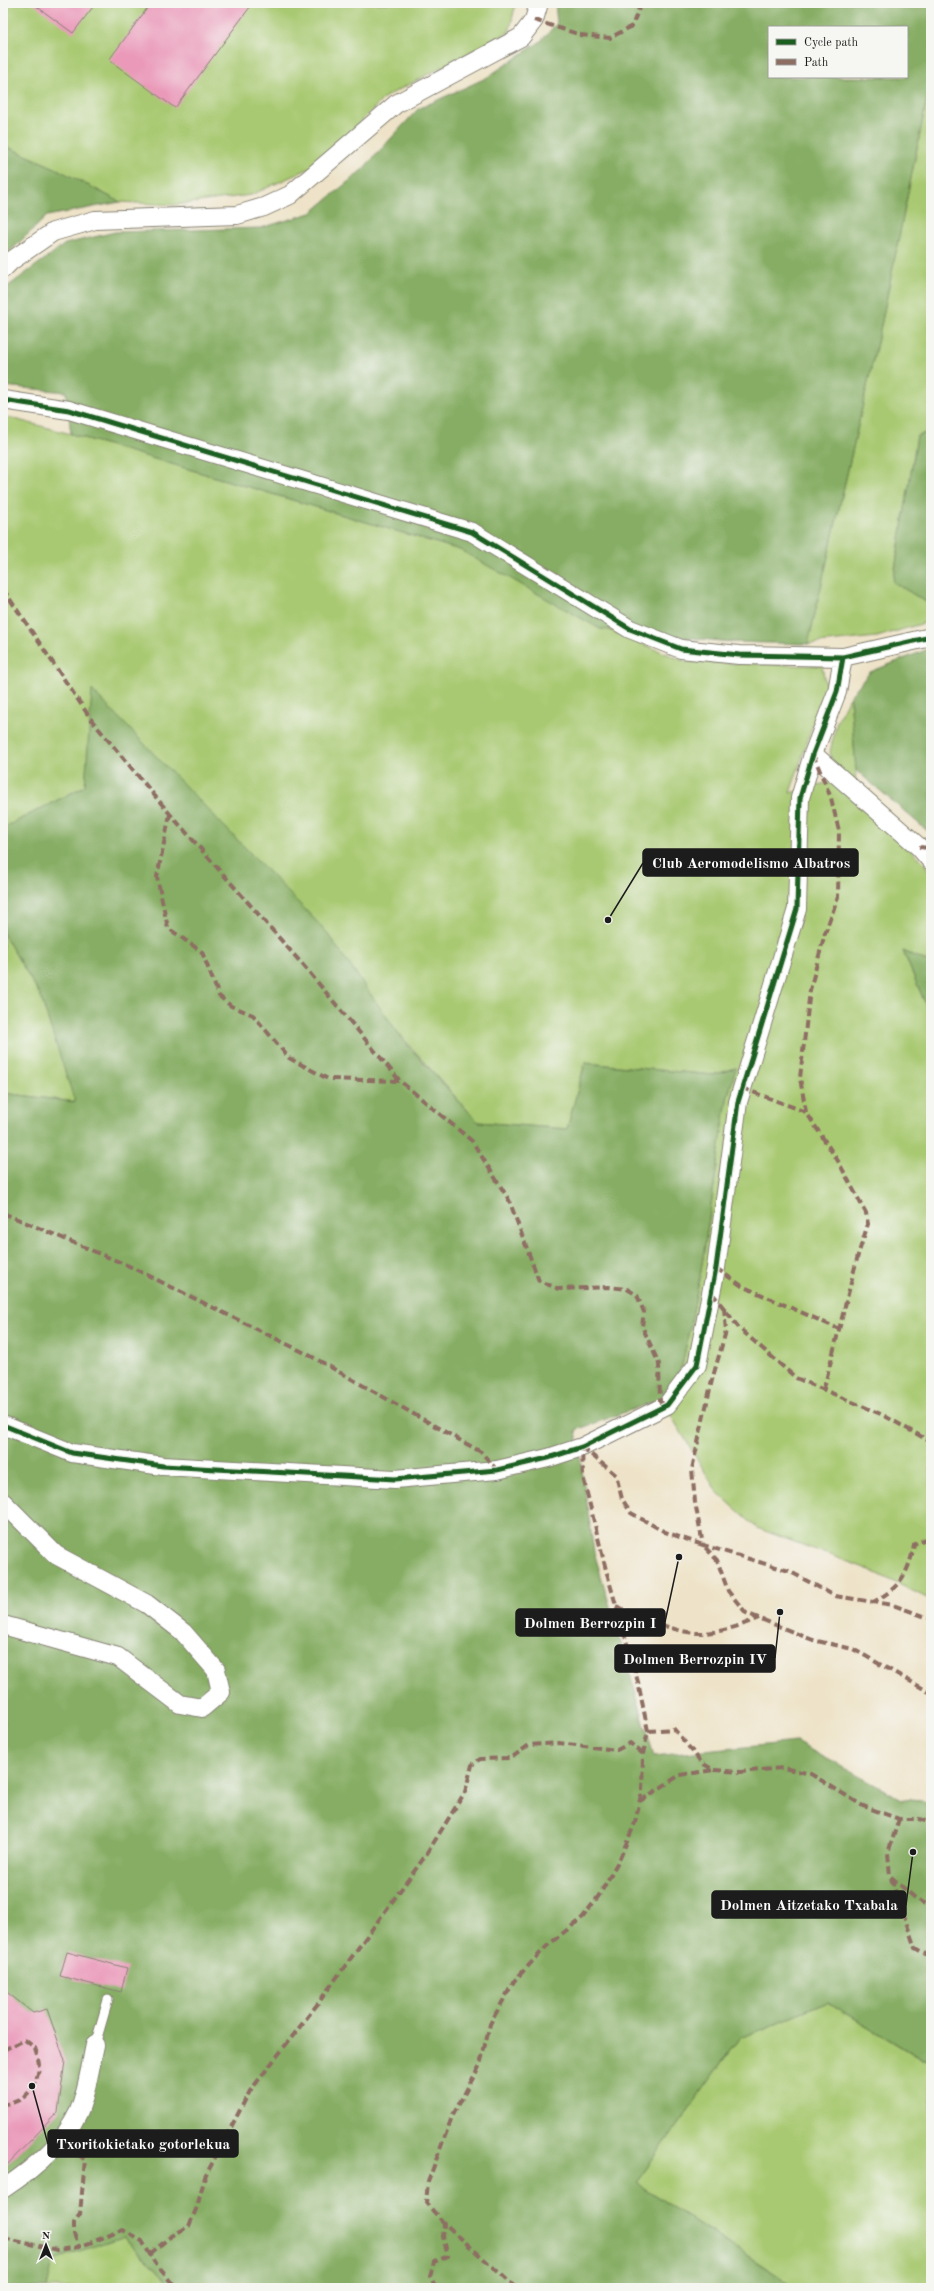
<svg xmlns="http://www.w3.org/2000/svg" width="934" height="2291" font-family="'Old Standard TT',serif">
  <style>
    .green { fill: #a8c971; stroke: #627246 }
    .forest { fill: #86ad63; stroke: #516440; fill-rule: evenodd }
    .building { fill: #ea99b9 }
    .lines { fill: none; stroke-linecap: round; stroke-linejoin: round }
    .service-casing { stroke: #858072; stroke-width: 11 }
    .minor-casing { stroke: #858072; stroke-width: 20 }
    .service { stroke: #fff; stroke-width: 9 }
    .minor { stroke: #fff; stroke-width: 18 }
    .quiet { stroke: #8d6e63; stroke-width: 4; stroke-dasharray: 8 4; stroke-linecap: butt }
    .cycleway-casing { stroke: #f6f6f2; stroke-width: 8 }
    .cycleway { stroke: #1b5e20; stroke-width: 5 }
    .leader { fill: none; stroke: #1c1c1c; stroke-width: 1.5 }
    .callout-dot { fill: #1c1c1c; stroke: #f6f6f2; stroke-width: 1.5 }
    .callout { fill: #1c1c1c; stroke: #1c1c1c; stroke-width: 1.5 }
    .callout-label { font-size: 15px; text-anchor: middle; font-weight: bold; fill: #fff }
  </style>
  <rect width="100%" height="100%" fill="#f6f6f2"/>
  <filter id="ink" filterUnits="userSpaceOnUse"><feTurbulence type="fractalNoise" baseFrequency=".025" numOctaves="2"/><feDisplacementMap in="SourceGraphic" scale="8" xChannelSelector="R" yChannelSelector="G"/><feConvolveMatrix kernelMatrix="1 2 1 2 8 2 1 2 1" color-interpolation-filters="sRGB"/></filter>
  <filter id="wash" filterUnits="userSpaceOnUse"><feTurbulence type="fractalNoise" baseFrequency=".012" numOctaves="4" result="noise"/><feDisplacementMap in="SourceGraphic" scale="16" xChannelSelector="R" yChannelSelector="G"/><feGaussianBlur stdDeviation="0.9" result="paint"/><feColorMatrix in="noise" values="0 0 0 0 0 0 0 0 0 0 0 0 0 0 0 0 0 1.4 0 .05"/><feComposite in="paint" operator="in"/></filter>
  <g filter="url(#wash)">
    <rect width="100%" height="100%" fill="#eee3c8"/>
    <path class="green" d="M3 3H516L509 32 385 97 319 164 251 195 174 205 120 202 53 167 3 145Z
      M931 79V431L917 436 893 581 931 605V621L877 637 808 644 882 321Z
      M3 416 71 434 460 550 606 629 687 662 822 666 826 686 790 793 836 780 830 752 837 721 850 696 856 770 854 800 923 861 931 876V963L903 951 931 1017V1600L870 1570 757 1528 717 1492 661 1399 682 1366 701 1271 727 1099 735 1068 713 1075 585 1063 567 1129 478 1122 93 691 85 786 3 828Z
      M3 933 40 995 76 1102 3 1093Z
      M828 2002 922 2060 931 2061V2288H794V2286L636 2183 740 2038Z
      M124 2236 172 2288H47L52 2260Z"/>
    <path class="forest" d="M555 3H931V79L882 321 808 644 731 642 600 629 460 550 71 434 66 392 3 386V290L65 244 115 232 261 228 311 213 362 170 418 109 486 78 541 41 557 23ZM769 27H907V77H769Z
      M3 145 53 167 120 202 47 216 3 258Z
      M931 431V605L893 582 917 436Z
      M931 648V834L856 770 850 696 870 672Z
      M92 690 324 929 404 1041 478 1122 567 1129 585 1063 713 1075 736 1068 727 1099 701 1271 682 1366 661 1399 576 1430 594 1552 654 1756 796 1742 901 1799 931 1802V2061L923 2060 828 2002 740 2038 636 2183 795 2287 794 2288H172L124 2236 53 2260 47 2288H3V1093L75 1102 40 995 3 933V828L85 786Z
      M903 951 931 963V1017Z"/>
    <g id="blocks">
      <path class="building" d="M32 3H96L73 33Z
        M151 3H253L175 108 109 60Z
        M67 1952 127 1968 121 1992 60 1976Z
        M3 1989 33 2013 47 2009 65 2061 58 2112 3 2169Z"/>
    </g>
  </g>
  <g filter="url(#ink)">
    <use href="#blocks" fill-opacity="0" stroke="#858072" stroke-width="1"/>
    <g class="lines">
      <g class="service-casing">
        <path id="service" d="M95 2045 108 2000"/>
      </g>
      <g class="minor-casing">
        <path id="minor" d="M3 269 11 261 53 232 95 220 237 215 264 207 290 195 396 104 521 37 534 20 539 3
          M3 400 69 410 472 532 630 629 681 649 739 655 843 657 931 637
          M813 754 919 847 931 861
          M3 1425 72 1453 163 1466 395 1479 497 1470 548 1458 582 1447 667 1405 697 1365 716 1268 738 1102 797 909 800 798 813 754 837 692 843 657
          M3 1502 56 1555 147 1604 183 1632 216 1670 221 1692 202 1708 180 1704 118 1657 3 1625
          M3 2189C32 2170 63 2145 78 2113 87 2093 90 2067 95 2045"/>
      </g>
      <use href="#service" class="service"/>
      <use href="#minor" class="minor"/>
      <path class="quiet" d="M534 20 581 35 610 38 632 26 641 3
        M3 589 93 722 170 814 303 965 400 1081 472 1141 509 1200 539 1281 559 1289 609 1287 627 1289 637 1295 644 1312 642 1326 659 1364 660 1402 667 1405
        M813 754 831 798 839 831 838 897 825 933 810 990 800 1078 806 1112 838 1161 866 1213 868 1224 858 1255 824 1388
        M170 814 157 877 168 928 202 952 219 996 231 1006 253 1015 289 1058 328 1079 400 1081
        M919 847 931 848
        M742 1088 806 1112
        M3 1213 129 1266 309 1355 481 1452 497 1470
        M716 1268 742 1286 839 1329
        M712 1293 739 1328 796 1378 883 1415 931 1442
        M724 1308 726 1331 712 1380 692 1469 695 1502 703 1545 789 1571 835 1596 893 1605 931 1619
        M582 1447 616 1475 622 1499 631 1513 665 1532 703 1545 717 1560 728 1591 746 1613 813 1640 853 1649 931 1693
        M871 1603C899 1589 909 1574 914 1544L931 1537
        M616 1606C638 1615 673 1632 696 1633 717 1634 740 1626 759 1618
        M648 1731 674 1729 702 1763 714 1770 740 1772 783 1768 811 1774 863 1806 899 1819H919L931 1823
        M640 1801 680 1775 714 1770
        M899 1819 888 1853 890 1876 914 1897 931 1907
        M891 1878 915 1948 931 1957
        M3 2050 25 2040 35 2048C37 2054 39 2061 39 2067 37 2087 24 2104 3 2104
        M56 2145 78 2154 85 2160 80 2214 74 2223V2234L79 2247
        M3 2238 57 2250 79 2247 123 2230 142 2241 155 2263 176 2288
        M150 2254 170 2237 189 2226 197 2207 205 2177 250 2091 316 2006 426 1855 465 1792 472 1765 480 1759 511 1758 529 1745 559 1743 617 1750 630 1743 643 1754
        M436 2288 430 2276 434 2262 448 2256 443 2237 444 2223
        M516 2288 444 2223 426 2203 428 2182 452 2117 480 2065 490 2024 514 1981 547 1946 583 1917 600 1894 620 1858 635 1823 642 1790 643 1754 648 1731 638 1682 606 1570 583 1477 582 1447"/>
      <g class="cycleway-casing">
        <path id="cycleway" d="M3 400 69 410 472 532 630 629 681 649 739 655 843 657 931 637
          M3 1425 72 1453 163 1466 395 1479 497 1470 548 1458 582 1447 667 1405 697 1365 716 1268 738 1102 797 909 800 798 813 754 837 692 843 657"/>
      </g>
      <use href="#cycleway" class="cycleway"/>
    </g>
  </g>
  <path class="leader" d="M608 920L643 863M679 1557L665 1622M780 1612L775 1658M913 1852L906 1905M32 2086L48 2144"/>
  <g class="callout-dot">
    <circle cx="608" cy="920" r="4"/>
    <circle cx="679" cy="1557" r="4"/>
    <circle cx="780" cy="1612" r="4"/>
    <circle cx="913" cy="1852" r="4"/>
    <circle cx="32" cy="2086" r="4"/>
  </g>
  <g class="callout">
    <rect x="643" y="849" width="215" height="27" rx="4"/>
    <rect x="516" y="1609" width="149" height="27" rx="4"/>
    <rect x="615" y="1645" width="160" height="27" rx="4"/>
    <rect x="712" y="1891" width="194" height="27" rx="4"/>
    <rect x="48" y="2130" width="190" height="27" rx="4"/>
  </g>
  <g class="callout-label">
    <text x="751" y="868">Club Aeromodelismo Albatros</text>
    <text x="590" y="1628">Dolmen Berrozpin I</text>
    <text x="695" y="1664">Dolmen Berrozpin IV</text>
    <text x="809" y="1910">Dolmen Aitzetako Txabala</text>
    <text x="143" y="2149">Txoritokietako gotorlekua</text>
  </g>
  <rect width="934" height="2291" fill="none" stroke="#f6f6f2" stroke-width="16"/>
  <rect x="768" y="26" width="140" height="52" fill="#f6f6f2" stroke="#9f9f9c"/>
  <rect x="776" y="39" width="20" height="6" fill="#1b5e20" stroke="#9f9f9c"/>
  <text x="804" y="46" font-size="12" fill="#1c1c1c">Cycle path</text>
  <rect x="776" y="59" width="20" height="6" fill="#8d6e63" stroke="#9f9f9c"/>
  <text x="804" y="66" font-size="12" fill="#1c1c1c">Path</text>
  <g transform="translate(46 2245)" stroke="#f6f6f2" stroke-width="3" paint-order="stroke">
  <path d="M0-3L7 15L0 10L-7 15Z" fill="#1c1c1c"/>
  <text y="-6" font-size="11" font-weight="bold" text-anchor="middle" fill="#1c1c1c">N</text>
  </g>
</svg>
